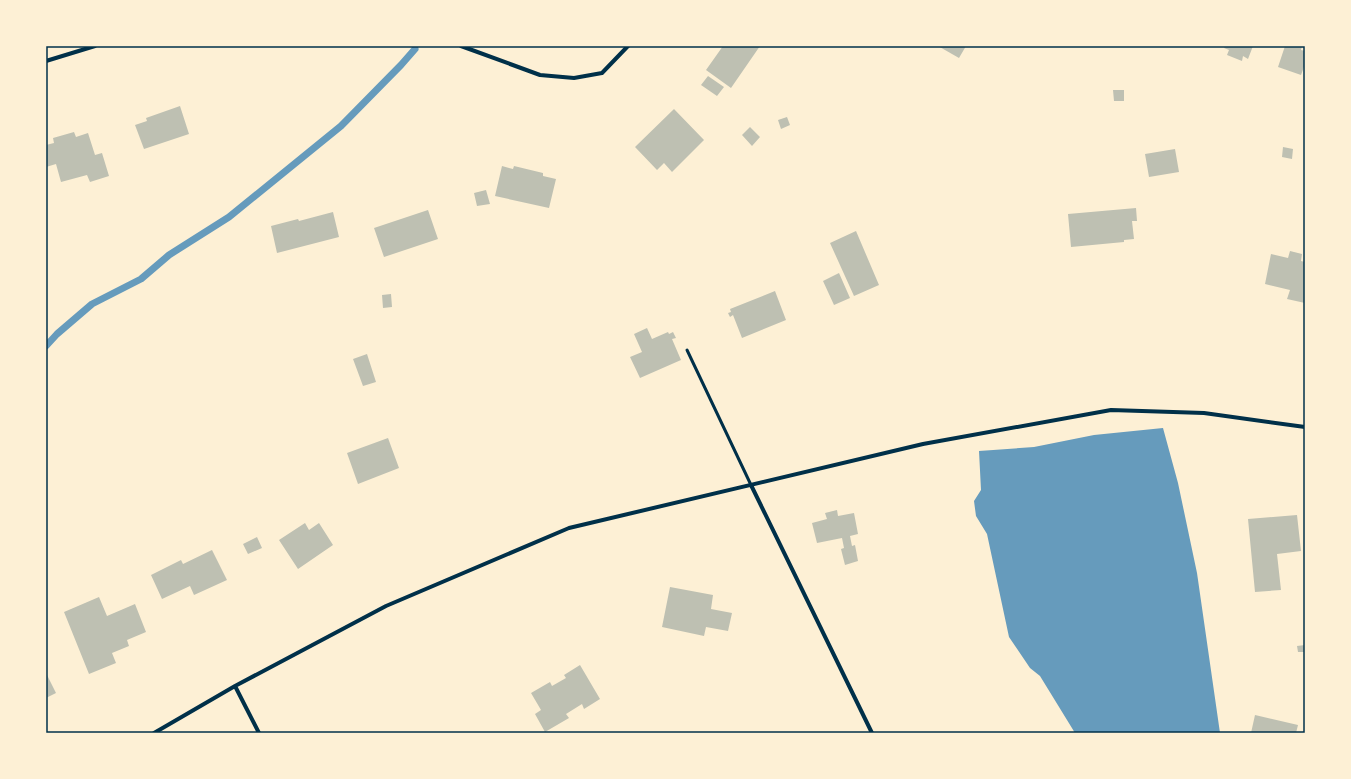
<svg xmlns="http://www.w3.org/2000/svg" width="1351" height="779" font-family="Poppins,sans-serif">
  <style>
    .water { fill: #669bbc }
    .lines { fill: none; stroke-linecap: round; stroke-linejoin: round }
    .stream { stroke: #669bbc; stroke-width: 7 }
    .building { fill: #bec0b2 }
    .service { stroke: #003049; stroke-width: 3 }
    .minor { stroke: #003049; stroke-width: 4 }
    .neatline { fill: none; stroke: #003049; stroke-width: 1.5 }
  </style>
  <rect width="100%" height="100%" fill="#fdf0d5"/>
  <path class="water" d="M1163 428 1178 483 1197 573 1220 733H1075L1040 676 1030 668 1009 637 987 534 976 516 974 501 981 490 979 451 1034 447 1094 435Z"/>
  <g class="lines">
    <path class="stream" d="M46 346 57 334 92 304 141 279 169 255 229 217 341 126 401 65 415 49"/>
  </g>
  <path class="building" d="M723 46H760L731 88 706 70Z
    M938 46H966L959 58Z
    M1225 46H1253L1248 59 1243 56 1242 61 1227 55 1229 50 1224 48Z
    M1285 46H1302L1301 50 1305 51V64L1301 75 1278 67Z
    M708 76 724 87 717 96 701 85Z
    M1113 90H1124V101H1114Z
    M180 106 189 134 144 149 135 125 147 121 146 118Z
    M674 109 704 140 672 172 664 163 657 170 635 147Z
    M787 117 790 125 781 129 778 120Z
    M750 127 760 137 752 146 742 135Z
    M74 132 76 137 88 133 95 155 102 153 109 176 90 182 87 175 61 182 56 164 46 167V145L54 143 53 138Z
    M1283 147 1293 149 1292 159 1282 157Z
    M1175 149 1179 172 1149 177 1145 154Z
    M502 166 513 169 514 166 543 173V176L556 179 549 208 495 196Z
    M486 190 490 204 477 206 474 193Z
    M1136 208 1137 221H1132L1134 239 1124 240V242L1071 247 1068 214Z
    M428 210 438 239 384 257 374 228Z
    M333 212 339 237 277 253 271 226 298 219 299 221Z
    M856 231 879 285 854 296 830 243Z
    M1290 251 1302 254 1301 261 1305 262V303L1287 299 1290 290 1265 284 1271 254 1288 258Z
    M839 273 850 298 834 305 823 281Z
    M775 291 786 320 742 338 733 315 730 317 728 313 731 312 730 309Z
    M391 294 392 307 383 308 382 295Z
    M647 328 652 339 668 332 669 334 673 332 676 338 672 339 681 360 640 378 630 357 642 352 634 334Z
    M367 354 376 382 363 386 353 359Z
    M388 438 399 468 358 484 347 453Z
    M837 510 838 516 854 513 858 534 850 536 852 546 855 545 858 561 845 565 841 549 844 548 842 538 817 543 812 523 827 519 825 513Z
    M1297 515 1301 551 1277 554 1281 590 1255 592 1248 519Z
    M305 523 309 530 319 523 333 545 298 569 279 540Z
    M257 537 262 548 248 554 243 544Z
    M212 550 227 580 194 595 190 586 162 599 151 575 181 560 183 564Z
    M670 587 713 595 711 609 732 613 728 631 706 627 704 636 662 627Z
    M99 597 107 616 135 604 146 632 127 640 129 646 112 653 116 663 89 674 64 612Z
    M1305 645V652H1298L1297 646Z
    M580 665 600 699 584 709 582 704 566 714 569 718 545 732 535 714 541 710 531 693 550 682 552 686 566 678 564 675Z
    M46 673 56 693 46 698Z
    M1255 715 1298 725 1296 733H1251Z"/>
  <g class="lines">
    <path class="service" d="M687 350 751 485"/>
    <path class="minor" d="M461 46 540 75 574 78 602 73 628 46
      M46 61 95 46
      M751 485 872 733
      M235 686 259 733
      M154 733 235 686 386 606 569 528 923 444 1111 410 1204 413 1305 427"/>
  </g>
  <rect width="1351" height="779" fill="none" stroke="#fdf0d5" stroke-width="94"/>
  <rect x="47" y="47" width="1257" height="685" class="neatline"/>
</svg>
